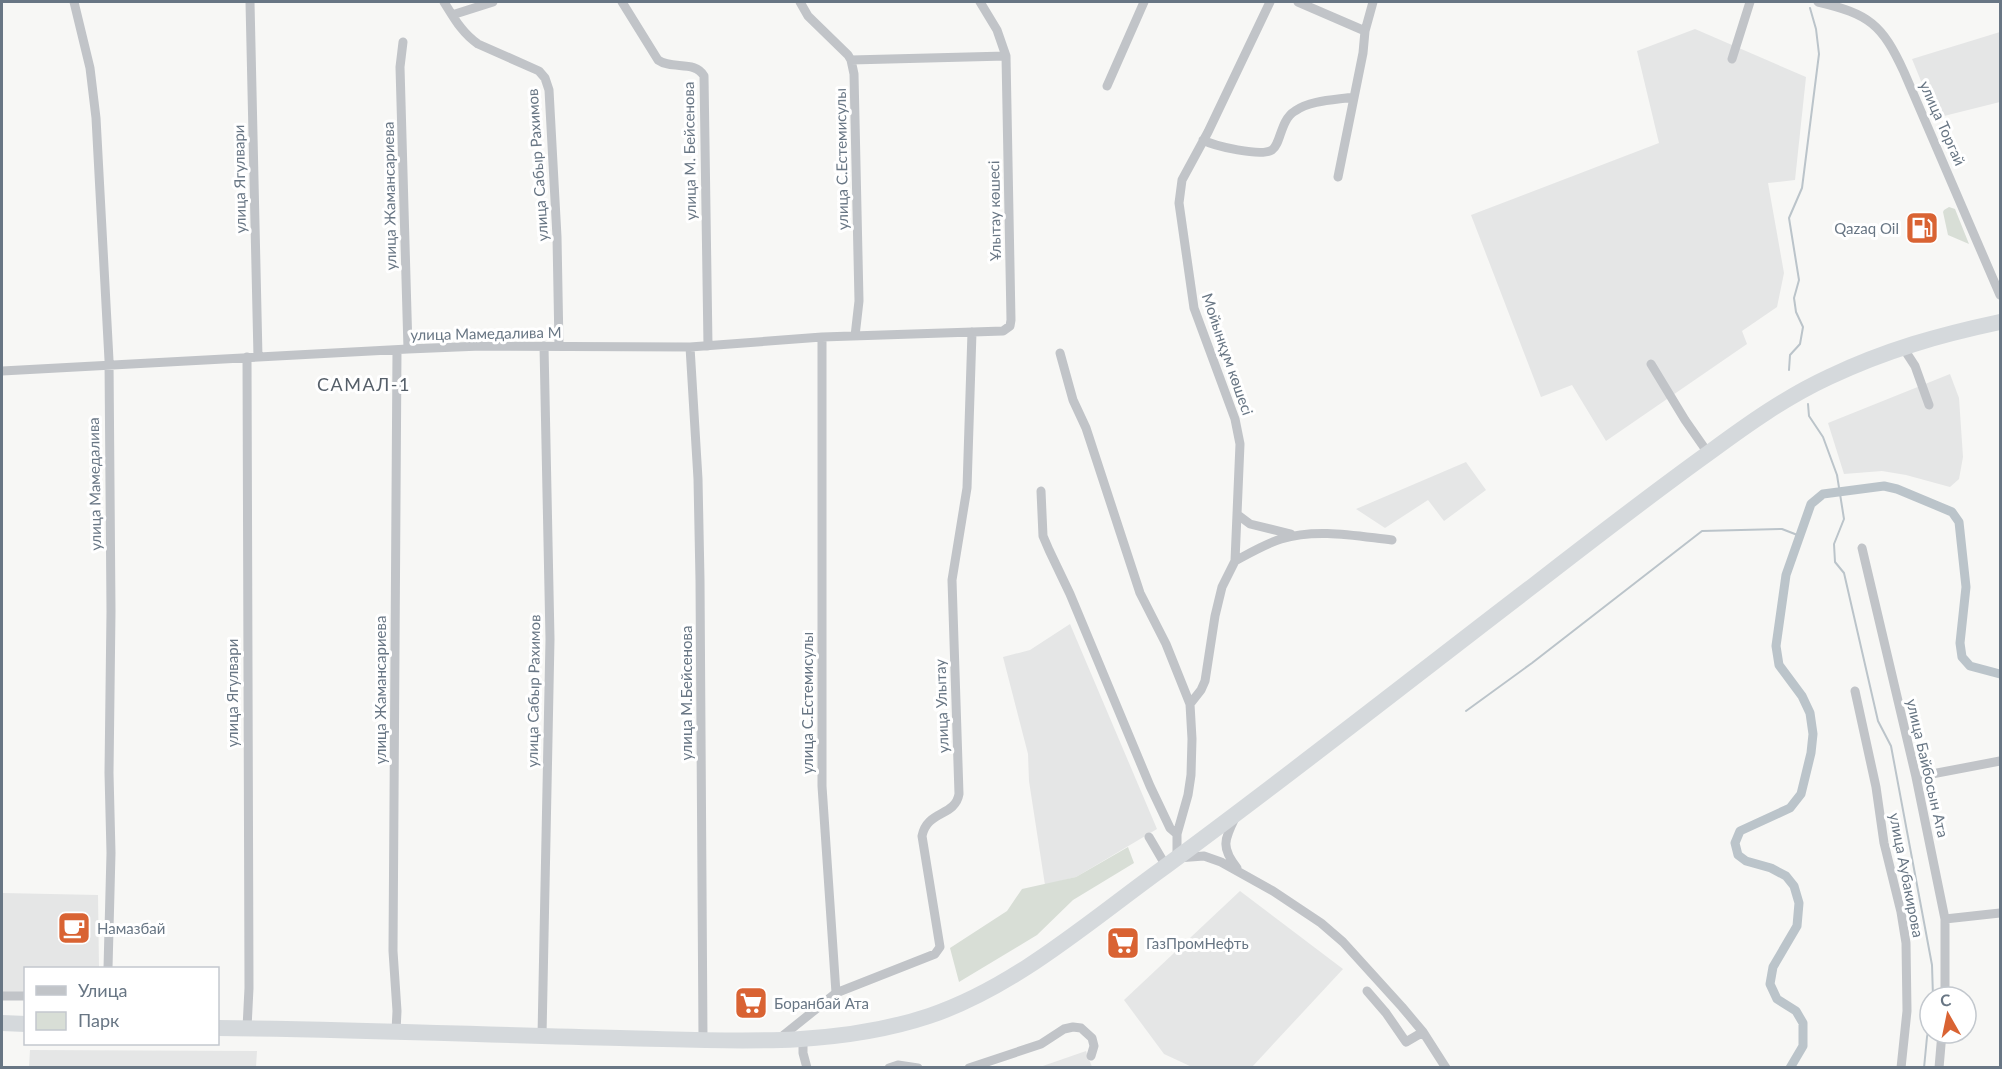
<svg xmlns="http://www.w3.org/2000/svg" width="2002" height="1069" font-family="Lato,sans-serif">
  <style>
    .built { fill: #e5e6e6 }
    .green { fill: #d8ded6 }
    .lines { fill: none; stroke-linecap: round; stroke-linejoin: round }
    .stream { stroke: #bbc4ca; stroke-width: 2 }
    .canal { stroke: #bbc4ca; stroke-width: 9 }
    .street { stroke: #c1c4c8; stroke-width: 9 }
    .highway { stroke: #d5d9dc; stroke-width: 16 }
    .labels { text-anchor: middle; dominant-baseline: central; stroke-width: 6; stroke-linejoin: round; paint-order: stroke }
    .street-label { font-size: 15px; fill: #687684; stroke: #fff }
    .poi-label { font-size: 15px; fill: #687684; stroke: #fff; text-anchor: start }
    .quarter-label { font-size: 18px; letter-spacing: 1.5px; fill: #555f69; stroke: #fff }
  </style>
  <rect width="100%" height="100%" fill="#f7f7f5"/>
  <path class="built" d="M1695 29 1806 77 1795 180 1768 183 1784 273 1777 307 1742 331 1747 344 1606 441 1572 385 1541 397 1471 215 1659 143 1637 51Z
    M2000 32V102L1936 118 1912 59Z
    M1950 374 1959 398 1963 457 1959 479 1950 487 1906 475 1882 471 1844 474 1828 423Z
    M1466 462 1486 490 1444 521 1428 500 1385 528 1356 509Z
    M1070 624 1157 829 1076 877 1045 885 1029 781 1028 754 1003 657 1030 650Z
    M1240 891 1343 969 1252 1067H1192L1164 1054 1124 1000Z
    M3 893 98 895 99 968H26L25 997H3Z
    M30 1050 257 1051 256 1067H29Z
    M1086 1051 1092 1067 1037 1068Z"/>
  <path class="green" d="M1949 207 1955 209 1969 244 1948 235 1943 212 1944 210Z
    M1128 847 1134 863 1073 900 1037 935 959 982 950 948 1007 911 1022 889 1076 877Z"/>
  <g class="lines">
    <path class="stream" d="M1789 370 1790 355 1800 344 1803 327 1796 312 1794 298 1799 280 1789 218 1802 188 1819 54 1816 29 1810 8
      M1808 404 1809 416 1823 437 1837 475 1844 519 1834 544 1835 562 1844 573 1878 721 1891 746 1932 965 1933 997
      M1466 711 1532 663 1702 531 1782 529 1800 536
      M1924 1068 1927 1037 1930 1023"/>
    <path class="canal" d="M1790 1068 1803 1046V1023L1796 1011 1777 999 1770 984 1773 967 1797 926 1799 903 1794 886 1786 876 1771 868 1746 861 1738 855 1735 843 1740 831 1790 808 1801 794 1811 753 1813 734 1810 713 1802 696 1779 665 1776 646 1786 575 1811 504 1823 494 1884 486 1897 489 1952 512 1959 522 1966 587 1960 643 1962 657 1970 666 2000 674"/>
    <path class="street" d="M74 2 90 68 96 118 109 360 111 611 109 773 111 853 108 968
      M250 2 258 357
      M444 2C454 18 462 33 478 44L539 71 545 78 549 90 557 237 559 346
      M622 2 658 60C672 70 695 60 704 76L708 346
      M800 2 808 16 848 55 851 60 854 74 859 301 855 336
      M1298 2 1365 31
      M1818 2C1869 14 1882 24 1904 72L2000 295
      M452 15 493 2
      M403 42 400 67 408 349
      M1732 59 1750 2
      M851 60 1006 56
      M1107 86 1144 2
      M1203 140C1214 146 1261 157 1272 150 1281 144 1280 120 1295 111 1311 100 1336 100 1354 97
      M1338 177 1363 53 1365 31 1373 2
      M822 337V786L836 993
      M1902 346 1915 366 1929 405
      M690 347 698 479 700 580 703 1040
      M1060 353 1073 400 1086 428 1140 593 1166 644 1190 704 1192 739 1191 775 1188 795 1177 834V858L1204 856 1221 862 1273 891 1321 923 1343 942 1402 1007 1423 1032 1446 1068
      M247 357 249 988 247 1028
      M1651 364 1685 420 1708 453
      M2 371 408 349 481 346 690 347 822 337 1003 331 1010 326 1011 320 1006 56 997 30 980 2
      M1041 491 1043 536 1049 550 1070 594 1150 786 1170 828 1177 834
      M1238 515 1250 524 1291 534
      M1862 548 1916 777 1945 919V997
      M1235 561C1250 553 1265 544 1281 539 1317 528 1356 536 1392 540
      M1855 691 1876 787 1884 843 1901 912 1906 943 1907 1011 1901 1068
      M1190 704 1201 690 1205 681 1215 616 1222 587 1235 561 1240 444 1235 419 1194 308 1179 203 1182 180 1208 132 1270 2
      M1916 777 2000 761
      M1235 818C1224 840 1221 848 1237 868
      M1149 837 1166 866
      M1945 919 2000 913
      M1367 991 1386 1013 1406 1042 1423 1032
      M2 996H26
      M396 1031 397 1011 393 951 397 350
      M542 1036 550 639 544 346
      M780 1038 836 993 935 954 940 947 922 836C927 810 955 817 959 794L952 580 967 488 972 332
      M803 1039V1053L807 1068
      M889 1068 898 1065 918 1068
      M969 1068 1041 1044 1064 1029 1073 1027 1081 1028 1092 1038 1094 1046 1091 1056
      M1939 1068 1942 1033"/>
    <path class="highway" d="M2 1023 26 1024
      M218 1028C352 1029 486 1035 620 1038 722 1040 830 1049 929 1016 1016 987 1092 919 1166 866 1290 775 1411 679 1534 585 1592 540 1650 495 1710 452 1748 424 1786 397 1829 377 1886 350 1939 335 2000 322"/>
  </g>
  <defs>
    <g id="fuel-square" transform="scale(1.725)"><rect x="-9" y="-9" width="18" height="18" rx="4" fill="#d96333" stroke="#fff"/><path d="M-5.5-6h7V0h2V4h1.3V-2.5L3-4.5l.8-.8L6-3V5H2.5V1h-1V6h-7ZM-4.2-4.7v3.2H.2V-4.7Z" fill="#fff"/></g>
    <g id="cafe-square" transform="scale(1.725)"><rect x="-9" y="-9" width="18" height="18" rx="4" fill="#d96333" stroke="#fff"/><path d="M-5.5-4.5H6V0H3Q3 3.5 0 3.5H-2.5Q-5.5 3.5-5.5 0ZM3-3.2v2h1.7v-2ZM-6 4.5H4V6H-6Z" fill="#fff"/></g>
    <g id="supermarket-square" transform="scale(1.725)"><rect x="-9" y="-9" width="18" height="18" rx="4" fill="#d96333" stroke="#fff"/><path d="M-6-5.5h2.5l.6 2H6L4.5 2H-2.5L-4.4-4H-6ZM-1.5 3.2a1.3 1.3 0 1 0 .1 0ZM3 3.2a1.3 1.3 0 1 0 .1 0Z" fill="#fff"/></g>
  </defs>
  <g fill-rule="evenodd">
    <use href="#fuel-square" x="1922" y="228"/>
    <use href="#cafe-square" x="74" y="928"/>
    <use href="#supermarket-square" x="1123" y="943"/>
    <use href="#supermarket-square" x="751" y="1003"/>
  </g>
  <g class="labels">
    <g class="street-label">
      <text transform="translate(1943 123) rotate(66)">улица Торгай</text>
      <text transform="translate(689 151) rotate(-91)">улица М. Бейсенова</text>
      <text transform="translate(841 159) rotate(-91)">улица С.Естемисулы</text>
      <text transform="translate(537 165) rotate(-94)">улица Сабыр Рахимов</text>
      <text transform="translate(239 179) rotate(-91)">улица Ягулвари</text>
      <text transform="translate(389 196) rotate(-91)">улица Жамансариева</text>
      <text transform="translate(994 211) rotate(-91)">Ұлытау көшесі</text>
      <text transform="translate(486 333) rotate(-1)">улица Мамедалива М</text>
      <text transform="translate(1228 354) rotate(71)">Мойынқұм көшесі</text>
      <text transform="translate(94 484) rotate(-91)">улица Мамедалива</text>
      <text transform="translate(380 690) rotate(-90)">улица Жамансариева</text>
      <text transform="translate(533 691) rotate(-89)">улица Сабыр Рахимов</text>
      <text transform="translate(232 693) rotate(-90)">улица Ягулвари</text>
      <text transform="translate(686 693) rotate(-90)">улица М.Бейсенова</text>
      <text transform="translate(807 703) rotate(-90)">улица С.Естемисулы</text>
      <text transform="translate(941 706) rotate(-92)">улица Улытау</text>
      <text transform="translate(1928 768) rotate(77)">улица Байбосын Ата</text>
      <text transform="translate(1907 875) rotate(79)">улица Аубакирова</text>
    </g>
    <g class="poi-label">
      <text x="1899" y="228" text-anchor="end">Qazaq Oil</text>
      <text x="97" y="928">Намазбай</text>
      <text x="1146" y="943">ГазПромНефть</text>
      <text x="774" y="1003">Боранбай Ата</text>
    </g>
    <g class="quarter-label">
      <text x="364" y="384">САМАЛ-1</text>
    </g>
  </g>
  <rect width="2002" height="1069" fill="none" stroke="#687684" stroke-width="6"/>
  <rect x="24" y="967" width="195" height="78" fill="#ffffff" stroke="#c3c8ce" stroke-width="1.5"/>
  <rect x="36" y="986" width="30" height="9" fill="#c1c4c8" stroke="#c3c8ce" stroke-width="1.5"/>
  <text x="78" y="997" font-size="18" fill="#687684">Улица</text>
  <rect x="36" y="1012" width="30" height="18" fill="#d8ded6" stroke="#c3c8ce" stroke-width="1.5"/>
  <text x="78" y="1027" font-size="18" fill="#687684">Парк</text>
  <g transform="translate(1948 1015) rotate(351)"><circle r="28" fill="#ffffff" stroke="#c3c8ce" stroke-width="1.5"/>
  <path d="M0-4.5L10 22L0 15L-10 22Z" fill="#d96333"/>
  <text y="-9" font-size="16" font-weight="bold" text-anchor="middle" fill="#687684">С</text>
  </g>
</svg>
